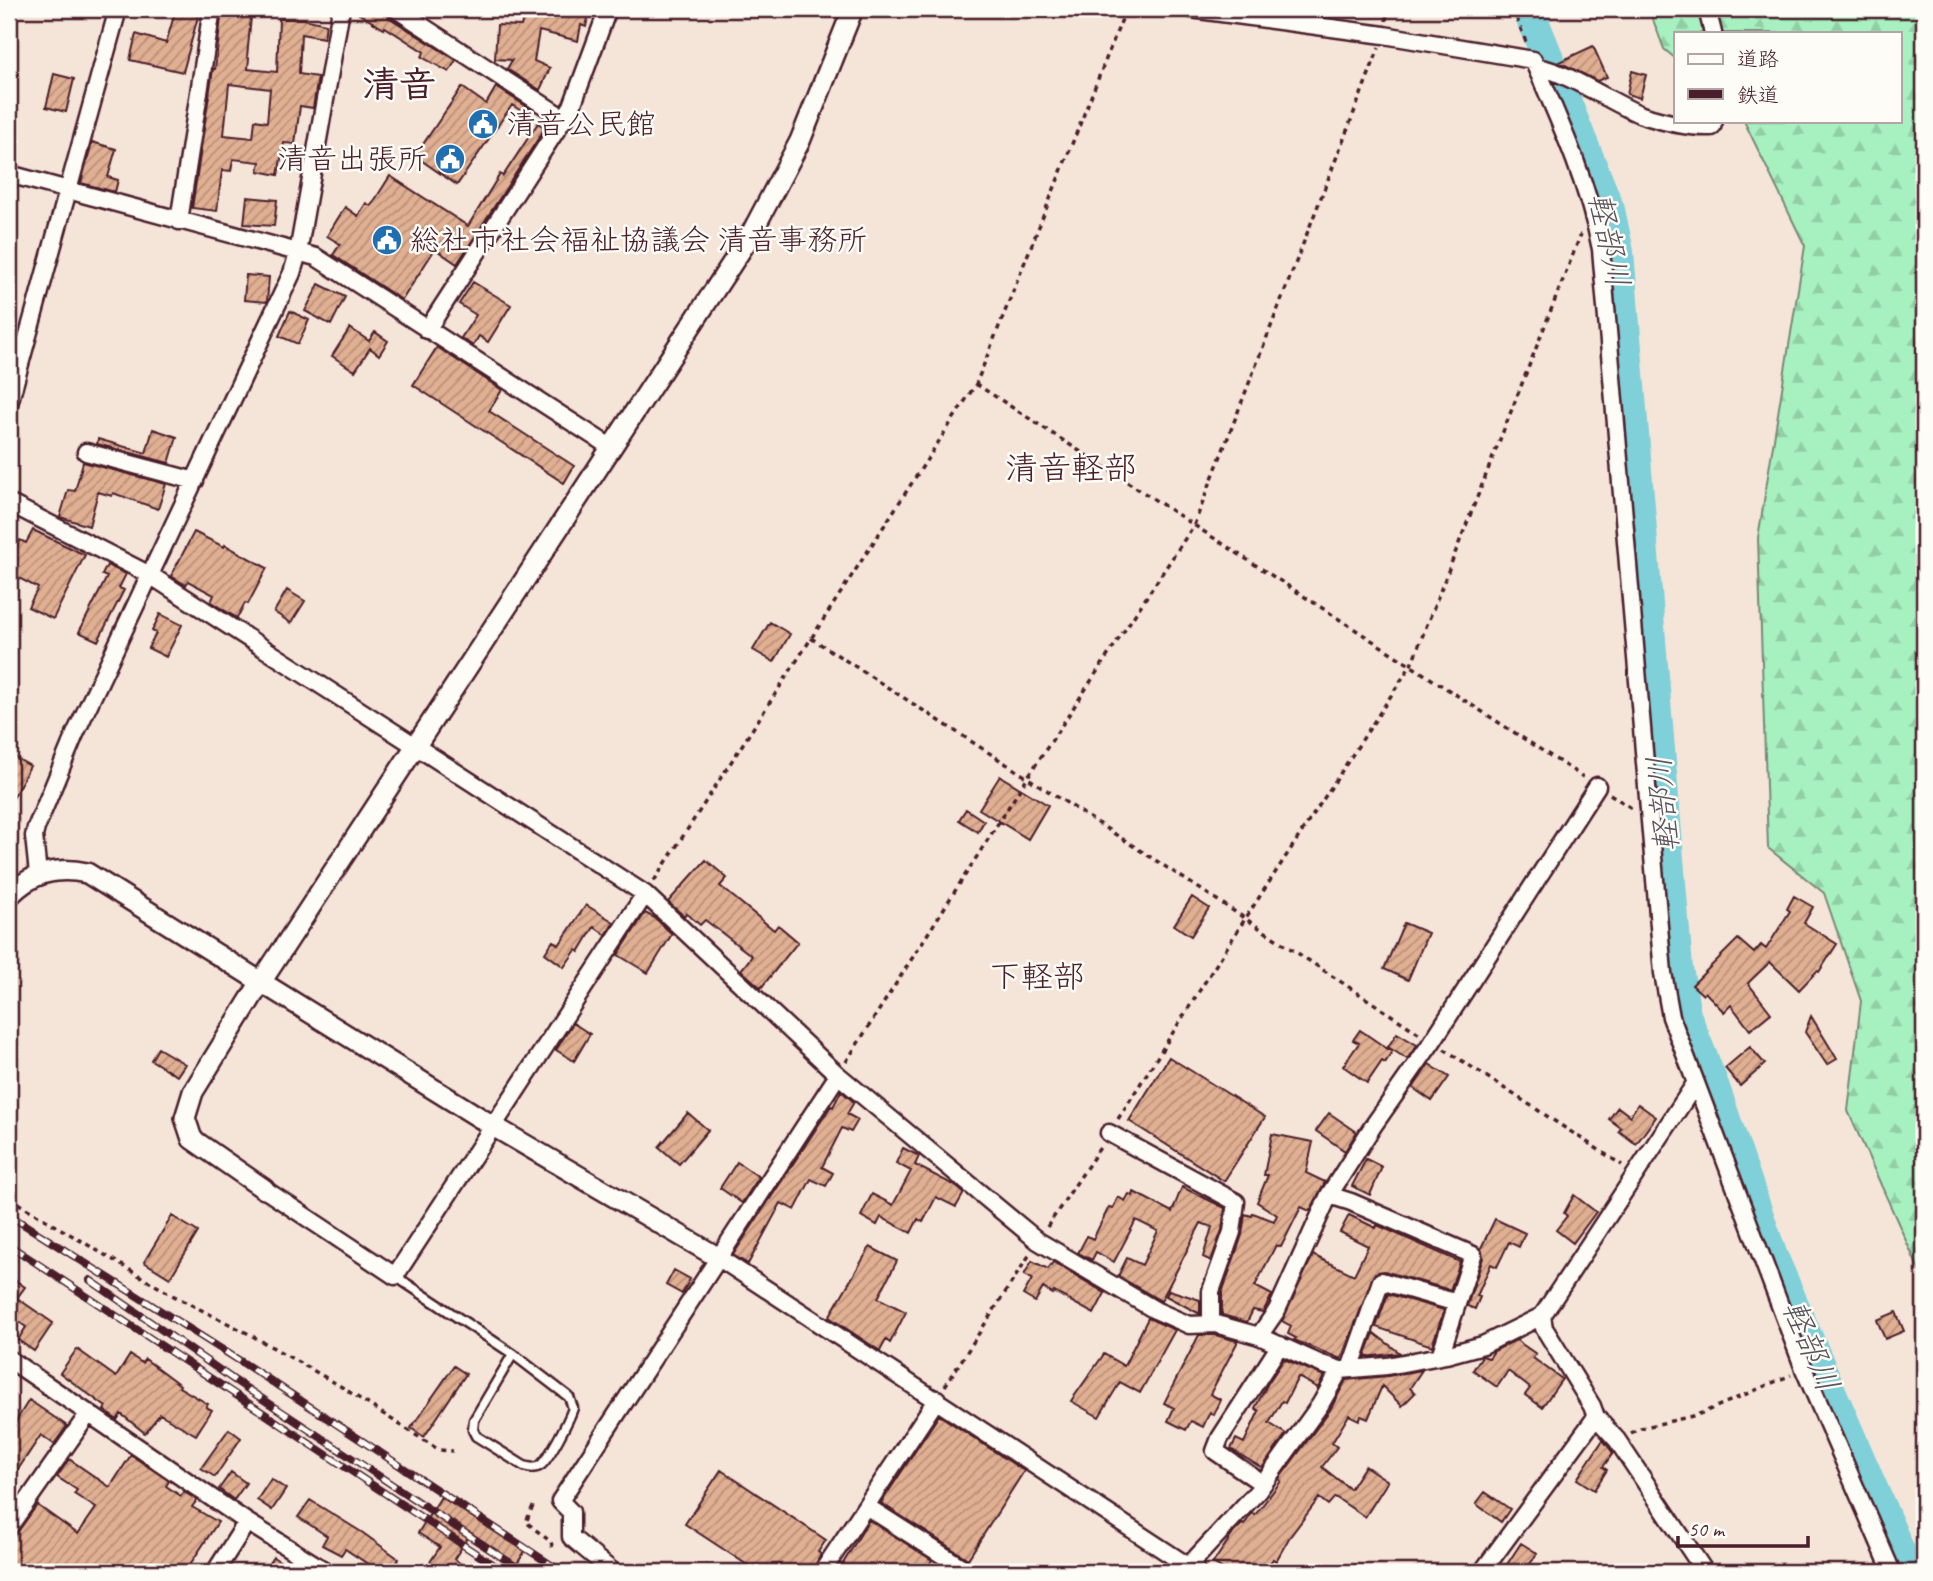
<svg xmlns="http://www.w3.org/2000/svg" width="1933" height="1581" font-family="Caveat,'Klee One',sans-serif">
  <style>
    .forest { fill: url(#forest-firs); stroke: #788876; stroke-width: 2 }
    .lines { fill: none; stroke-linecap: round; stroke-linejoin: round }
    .river { stroke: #7fd0d8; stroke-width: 32 }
    .building { fill: url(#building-hatch); stroke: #4a1f2b; stroke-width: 2; fill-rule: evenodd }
    .service-casing { stroke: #4a1f2b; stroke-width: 13 }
    .minor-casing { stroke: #4a1f2b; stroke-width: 21 }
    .tertiary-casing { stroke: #4a1f2b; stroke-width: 24 }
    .path { stroke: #4a1f2b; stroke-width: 3.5; stroke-dasharray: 5 5; stroke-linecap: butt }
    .service { stroke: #fdfcf7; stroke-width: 8 }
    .minor { stroke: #fdfcf7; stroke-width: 16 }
    .tertiary { stroke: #fdfcf7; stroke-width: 19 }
    .rail-casing { stroke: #4a1f2b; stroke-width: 8 }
    .rail { stroke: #fdfcf7; stroke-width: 5; stroke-dasharray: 16; stroke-linecap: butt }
    .labels { text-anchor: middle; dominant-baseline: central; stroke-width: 5; stroke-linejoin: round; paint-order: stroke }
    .poi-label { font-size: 30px; fill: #4a1f2b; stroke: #fdfcf7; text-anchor: start }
    .water-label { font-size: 32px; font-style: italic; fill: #5a545f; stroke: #fdfcf7 }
    .neighbourhood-label { font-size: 32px; fill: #4a1f2b; stroke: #fdfcf7 }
    .quarter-label { font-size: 33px; fill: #4a1f2b; stroke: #fdfcf7 }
    .district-label { font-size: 37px; font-weight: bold; fill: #4a1f2b; stroke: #fdfcf7 }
  </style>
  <defs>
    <pattern id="forest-firs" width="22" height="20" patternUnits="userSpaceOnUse" patternTransform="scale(1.75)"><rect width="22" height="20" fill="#a7f1c0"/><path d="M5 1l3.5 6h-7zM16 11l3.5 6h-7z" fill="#91cea5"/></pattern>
    <pattern id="building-hatch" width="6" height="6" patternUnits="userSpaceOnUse" patternTransform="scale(1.75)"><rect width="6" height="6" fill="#e1b093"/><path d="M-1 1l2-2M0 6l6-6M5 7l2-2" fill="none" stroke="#b88f78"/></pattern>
  </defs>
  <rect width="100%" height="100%" fill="#f5e5d9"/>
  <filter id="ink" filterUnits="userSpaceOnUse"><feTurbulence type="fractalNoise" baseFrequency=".0143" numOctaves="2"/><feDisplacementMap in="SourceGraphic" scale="14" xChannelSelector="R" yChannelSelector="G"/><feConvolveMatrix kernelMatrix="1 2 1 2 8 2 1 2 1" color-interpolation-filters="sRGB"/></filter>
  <g filter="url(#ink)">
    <path class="forest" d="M1649 9H1924V1281L1848 1111 1861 1001 1824 893 1768 848 1758 538 1805 246 1744 121H1900V33H1676V59L1664 49Z"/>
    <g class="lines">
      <path class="river" d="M1528 9 1609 210 1618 252 1677 968 1685 1015 1714 1088 1771 1254 1908 1572"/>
    </g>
    <path class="building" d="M176 9H200L183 72 130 60 136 34 166 43Z
      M222 9H249L248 17H251L247 57 249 58 248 69 277 72 279 19H304L326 24 324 38 301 34 299 74 318 77 313 108 300 106 295 144 284 143 278 175 258 171 260 162 233 159 231 171 222 170 217 211 192 208 213 69H215ZM229 84 270 89 267 122 255 120 253 138 224 135Z
      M351 9H386L390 18 456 60 449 72 422 57 424 52 385 27 384 29Z
      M541 9H590L586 27 581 25 578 41 539 31 534 61 550 68 540 90 507 69 512 60 495 59 497 25 521 26 525 11 540 15Z
      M1593 46 1607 77 1597 81 1559 62Z
      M1632 71 1646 75 1640 98 1627 94Z
      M54 74 74 79 66 112 46 107Z
      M462 87 486 104 496 87 529 108 526 114 512 105 457 185 415 156Z
      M538 123 545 128 457 264 435 249 402 300 333 255 340 244 327 236 345 207 358 216 366 203 371 206 390 176 468 226 500 174 503 176Z
      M92 142 116 149 108 177 118 180 115 192 81 183Z
      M247 197 277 200 274 226 244 224Z
      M246 275 269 277 267 302 244 300Z
      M473 282 511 305 488 342 479 336 473 346 461 338 476 315 459 304Z
      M319 284 345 297 331 325 305 311Z
      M290 311 309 320 298 344 279 336Z
      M350 328 369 341 375 332 388 341 379 355 370 348 355 371 332 356Z
      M437 347 502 390 489 411 574 466 564 483 413 385Z
      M153 429 177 437 169 463 97 444 98 439 146 453Z
      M83 462 166 484 158 509 113 493 112 496 98 492 89 526 60 517 68 490 75 491Z
      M33 530 85 555 53 619 28 607 38 588 9 573V562L20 540 26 543Z
      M194 532 224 547 225 545 267 568 248 604 245 603 237 618 211 602 214 595 188 581 186 585 171 576Z
      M107 565 126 574 119 588 124 590 98 641 79 632 107 577 102 575Z
      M287 590 305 601 291 623 274 612Z
      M160 614 182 625 166 657 148 648 156 633 152 631Z
      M770 622 790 634 774 662 753 650Z
      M9 754 30 766 9 806Z
      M1000 776 1048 805 1028 839 979 809Z
      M966 809 984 821 978 832 959 820Z
      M706 860 727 878 720 886 774 930 778 925 798 942 761 988 741 970 752 956 705 920 700 925 686 913 684 916 668 902Z
      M1794 896 1813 907 1804 923 1837 944 1819 972 1817 971 1799 990 1770 962 1748 983 1771 1013 1750 1030 1731 1005 1724 1012 1705 992 1703 995 1692 985 1738 939 1754 953 1761 945 1766 949 1790 911 1787 909Z
      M1192 897 1209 908 1191 936 1174 925Z
      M586 905 614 922 606 935 594 927 579 952 576 950 564 967 545 953 553 941 559 945Z
      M645 913 655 918 672 934 648 973 618 955Z
      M1404 923 1428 933 1408 980 1384 969Z
      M1811 1016 1837 1059 1827 1065 1805 1032Z
      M573 1023 590 1034 574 1061 556 1050Z
      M1360 1030 1392 1052 1385 1063 1382 1061 1367 1083 1343 1066 1359 1043 1353 1040Z
      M1397 1033 1417 1045 1407 1059 1388 1047Z
      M1750 1047 1765 1064 1740 1086 1725 1068Z
      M158 1048 185 1064 177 1076 151 1060Z
      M1169 1057 1265 1117 1224 1181 1129 1121Z
      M1429 1064 1449 1077 1432 1101 1413 1088Z
      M841 1091 854 1102 847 1114 858 1120 851 1132 842 1128 822 1167 833 1173 826 1186 811 1179 795 1210 781 1203 748 1264 733 1255 831 1106 833 1107Z
      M1638 1104 1656 1117 1636 1144 1619 1131 1621 1128 1609 1119 1618 1107 1630 1116Z
      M688 1113 708 1130 679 1164 659 1147Z
      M1329 1113 1357 1132 1345 1151 1316 1131Z
      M1272 1134 1313 1142 1306 1173 1325 1182 1310 1211 1301 1207 1281 1247 1276 1245 1255 1286 1272 1295 1263 1312 1253 1310 1247 1322 1222 1315V1293L1242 1235 1245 1214 1252 1216 1253 1213 1274 1221 1277 1215 1257 1202 1268 1175H1264Z
      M903 1148 919 1156 915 1165 954 1185 964 1193 956 1207 936 1197 923 1222 918 1219 911 1233 881 1217 877 1225 861 1216 872 1194 893 1205 911 1171 896 1163Z
      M1366 1159 1382 1167 1370 1195 1352 1186Z
      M737 1162 759 1177 742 1203 720 1188Z
      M1182 1187 1225 1208 1222 1230 1211 1261 1203 1257 1212 1227 1201 1223 1161 1301 1118 1276 1127 1258 1142 1265 1158 1231 1136 1220 1114 1262 1096 1252 1092 1260 1078 1253 1087 1236 1093 1239 1109 1207 1113 1208 1118 1197 1125 1201 1129 1194 1133 1196 1134 1192 1172 1212Z
      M1574 1195 1596 1212 1573 1243 1556 1230 1567 1216 1564 1213Z
      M1349 1215 1376 1228 1377 1225 1460 1262 1450 1290 1384 1271 1375 1273 1341 1359 1294 1340 1296 1338 1288 1334 1291 1326 1282 1321 1313 1255 1354 1275 1368 1246 1340 1232Z
      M172 1216 198 1232 170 1278 144 1262Z
      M1495 1219 1525 1233 1519 1247 1509 1242 1497 1267 1491 1264 1477 1296 1480 1297 1475 1309 1467 1306 1483 1258 1481 1248Z
      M870 1247 897 1261 878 1298 906 1312 890 1343 886 1340 880 1351 829 1317Z
      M1032 1261 1048 1269 1053 1262 1105 1293 1094 1314 1054 1292 1053 1294 1043 1288 1035 1302 1023 1295 1032 1279 1024 1275Z
      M674 1270 690 1279 682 1294 666 1285Z
      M9 1276 25 1287 17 1298 53 1323 34 1351 18 1340 26 1327 9 1315Z
      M1169 1290 1200 1300V1314L1166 1296Z
      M1388 1294 1444 1310 1432 1346 1376 1327Z
      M1896 1312 1904 1331 1885 1339 1877 1320Z
      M1148 1318 1175 1330 1140 1393 1120 1382 1099 1417 1071 1401 1104 1354 1124 1366Z
      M1374 1333 1400 1353 1365 1357Z
      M1199 1335H1215L1237 1341V1343L1210 1394 1221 1400 1214 1415 1210 1412 1203 1427 1191 1421 1186 1430 1168 1421 1174 1408 1164 1403Z
      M1516 1340 1536 1354 1533 1358 1562 1379 1542 1407 1525 1395 1530 1388 1508 1371 1497 1387 1473 1370 1482 1356 1489 1358 1494 1351Z
      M77 1349 116 1377 130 1355 142 1363 145 1359 180 1385 179 1387 208 1404 206 1407 212 1410 196 1435 160 1414 145 1433 121 1414 117 1420 104 1410 106 1407 60 1373Z
      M1284 1359 1324 1376 1318 1388 1298 1377 1285 1403 1282 1401 1269 1423 1286 1434 1262 1468 1231 1449 1236 1439 1244 1443 1259 1411 1255 1408 1268 1383Z
      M454 1366 466 1374 424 1437 411 1428Z
      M1422 1370 1410 1388 1415 1393 1402 1406 1382 1386 1368 1419 1361 1416 1359 1420 1349 1415 1332 1443 1337 1447 1322 1467 1350 1489 1365 1466 1388 1481 1365 1517 1335 1497 1328 1505 1319 1498 1289 1538 1276 1561 1273 1559 1264 1572H1228L1213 1563 1234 1532 1242 1524 1244 1525 1252 1513 1255 1515 1281 1481 1279 1479 1330 1410 1346 1380 1388 1376Z
      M29 1400 67 1426 54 1444 41 1435 9 1483V1432Z
      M939 1415 1024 1471 968 1559 881 1503Z
      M229 1429 241 1438 215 1477 201 1468Z
      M1603 1440 1613 1453 1603 1467 1607 1470 1594 1490 1577 1479Z
      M131 1455 169 1481 166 1486 181 1496 184 1492 197 1500 192 1507 218 1522 185 1572H9V1544L37 1505 78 1534 96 1508 74 1494 77 1490 57 1477 69 1459 110 1487Z
      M721 1470 826 1540 818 1552 821 1554 812 1572H758L685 1524Z
      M231 1472 246 1483 234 1500 219 1489Z
      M271 1479 286 1489 272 1510 257 1500Z
      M1485 1492 1510 1509 1501 1522 1476 1504Z
      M441 1497 525 1551 517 1564 471 1533 454 1559 473 1572H445L430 1562 440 1547 418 1533Z
      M310 1500 363 1533 399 1559 391 1572H380L345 1549 341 1555 322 1545 327 1536 298 1517Z
      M869 1520 932 1560 924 1572H834L840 1564 842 1565Z
      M1521 1543 1537 1553 1525 1572H1502Z
      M273 1557 297 1572H263Z"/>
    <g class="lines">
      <g class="service-casing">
        <path id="service" d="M395 1276 513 1354 569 1397 573 1408C569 1420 550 1457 541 1465 536 1469 530 1468 524 1466L476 1436 473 1430 474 1420 513 1354
          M357 1572H361"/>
      </g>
      <g class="minor-casing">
        <path id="minor" d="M396 9 565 119
          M1191 9 1384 35 1533 60C1560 122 1588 183 1601 249L1663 973 1671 1017 1804 1369 1892 1572
          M1707 9 1713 33
          M1537 68C1555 65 1619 107 1642 115 1664 122 1688 128 1712 127L1714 121
          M9 174 316 257 612 448
          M179 221 212 9
          M427 330 572 106 608 9
          M9 404 118 9
          M86 452 195 481
          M9 503 150 575 645 894 838 1075 1038 1241 1155 1310 1189 1325 1216 1324 1259 1336 1321 1364 1340 1370 1387 1366 1446 1355 1483 1345 1542 1316 1695 1084
          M38 874 34 836 36 828 75 734 292 273 298 253 341 9
          M1109 1133 1236 1202 1232 1232 1211 1291V1324
          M264 1189 395 1276 645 894
          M1329 1195 1351 1202 1473 1255 1440 1356
          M719 1258 1197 1572
          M1542 1316 1544 1328 1592 1406 1596 1417 1617 1440 1705 1572
          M1259 1336 1277 1310 1329 1195 1373 1126 1432 1042 1597 786
          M9 1359 247 1522 327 1572
          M1350 1369 1381 1281 1457 1303
          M1263 1484 1215 1451 1220 1438 1280 1345
          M866 1506 969 1572
          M9 1527 89 1413
          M215 1572 247 1522
          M613 1572 571 1537V1512L560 1501 838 1075
          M822 1572 937 1399
          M1183 1572 1258 1491 1320 1405 1340 1370
          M1482 1572 1596 1417"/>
      </g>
      <g class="tertiary-casing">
        <path id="tertiary" d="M9 896C31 873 56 866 87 873L261 982 750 236 800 141 853 9
          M264 1189 192 1139 185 1118 193 1092 261 982 493 1126 719 1258"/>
      </g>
      <path class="path" d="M1513 9 1526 42
        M1386 21 1388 9
        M976 384 1583 777
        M811 638 1214 898 1420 1034
        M1610 794 1633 809
        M654 881 976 384 1126 9
        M1444 1049 1622 1165
        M846 1062 1027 778 1194 525 1379 48
        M1118 1119 1245 919 1411 665 1581 234
        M9 1198 172 1295 249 1334 337 1384 439 1450 453 1451
        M1047 1227 1101 1146
        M945 1386 1030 1254
        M1631 1433 1641 1428 1697 1415 1791 1375
        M533 1506 526 1522 551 1542 553 1549"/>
      <use href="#service" class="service"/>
      <use href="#minor" class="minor"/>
      <use href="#tertiary" class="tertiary"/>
      <g class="rail-casing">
        <path id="rail" d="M9 1215 248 1366 562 1572
          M9 1245 504 1572
          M90 1280 234 1380 524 1572"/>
      </g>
      <use href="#rail" class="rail"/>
    </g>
  </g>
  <defs>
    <g id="civic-disc" transform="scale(1.575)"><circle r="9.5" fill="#1f6fb2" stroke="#fdfcf7"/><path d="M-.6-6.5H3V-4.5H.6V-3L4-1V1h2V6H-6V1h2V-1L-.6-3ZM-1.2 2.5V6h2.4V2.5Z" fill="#fff"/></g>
  </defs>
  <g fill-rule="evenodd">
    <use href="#civic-disc" x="483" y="124"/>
    <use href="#civic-disc" x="450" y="159"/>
    <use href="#civic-disc" x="387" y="240"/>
  </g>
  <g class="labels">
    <g class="poi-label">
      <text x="506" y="124">清音公民館</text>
      <text x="427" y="159" text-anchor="end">清音出張所</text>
      <text x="410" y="240">総社市社会福祉協議会 清音事務所</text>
    </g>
    <g class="water-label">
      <text transform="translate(1609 240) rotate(78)">軽部川</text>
      <text transform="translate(1663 804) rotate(-95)">軽部川</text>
      <text transform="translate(1811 1346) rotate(67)">軽部川</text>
    </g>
    <g class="neighbourhood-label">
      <text x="1037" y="976">下軽部</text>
    </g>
    <g class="quarter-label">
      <text x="1071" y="468">清音軽部</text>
    </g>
    <g class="district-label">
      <text x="399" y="84">清音</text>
    </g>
  </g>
  <rect width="1933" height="1581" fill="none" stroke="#fdfcf7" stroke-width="35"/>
  <rect x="18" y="18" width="1898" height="1546" fill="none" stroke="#4a1f2b" stroke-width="2.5" filter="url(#ink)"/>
  <rect x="1674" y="32" width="228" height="91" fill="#fdfcf7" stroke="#b5a4a5" stroke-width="2"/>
  <rect x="1688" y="54" width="35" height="10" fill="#fdfcf7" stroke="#b5a4a5" stroke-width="2"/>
  <text x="1737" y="66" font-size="21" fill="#4a1f2b">道路</text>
  <rect x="1688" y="89" width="35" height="10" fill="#4a1f2b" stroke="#b5a4a5" stroke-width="2"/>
  <text x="1737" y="102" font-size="21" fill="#4a1f2b">鉄道</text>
  <path d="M1678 1536v10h130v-10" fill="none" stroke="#4a1f2b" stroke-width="3.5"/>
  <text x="1688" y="1536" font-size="21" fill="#4a1f2b" stroke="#fdfcf7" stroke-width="5" paint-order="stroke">50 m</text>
</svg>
